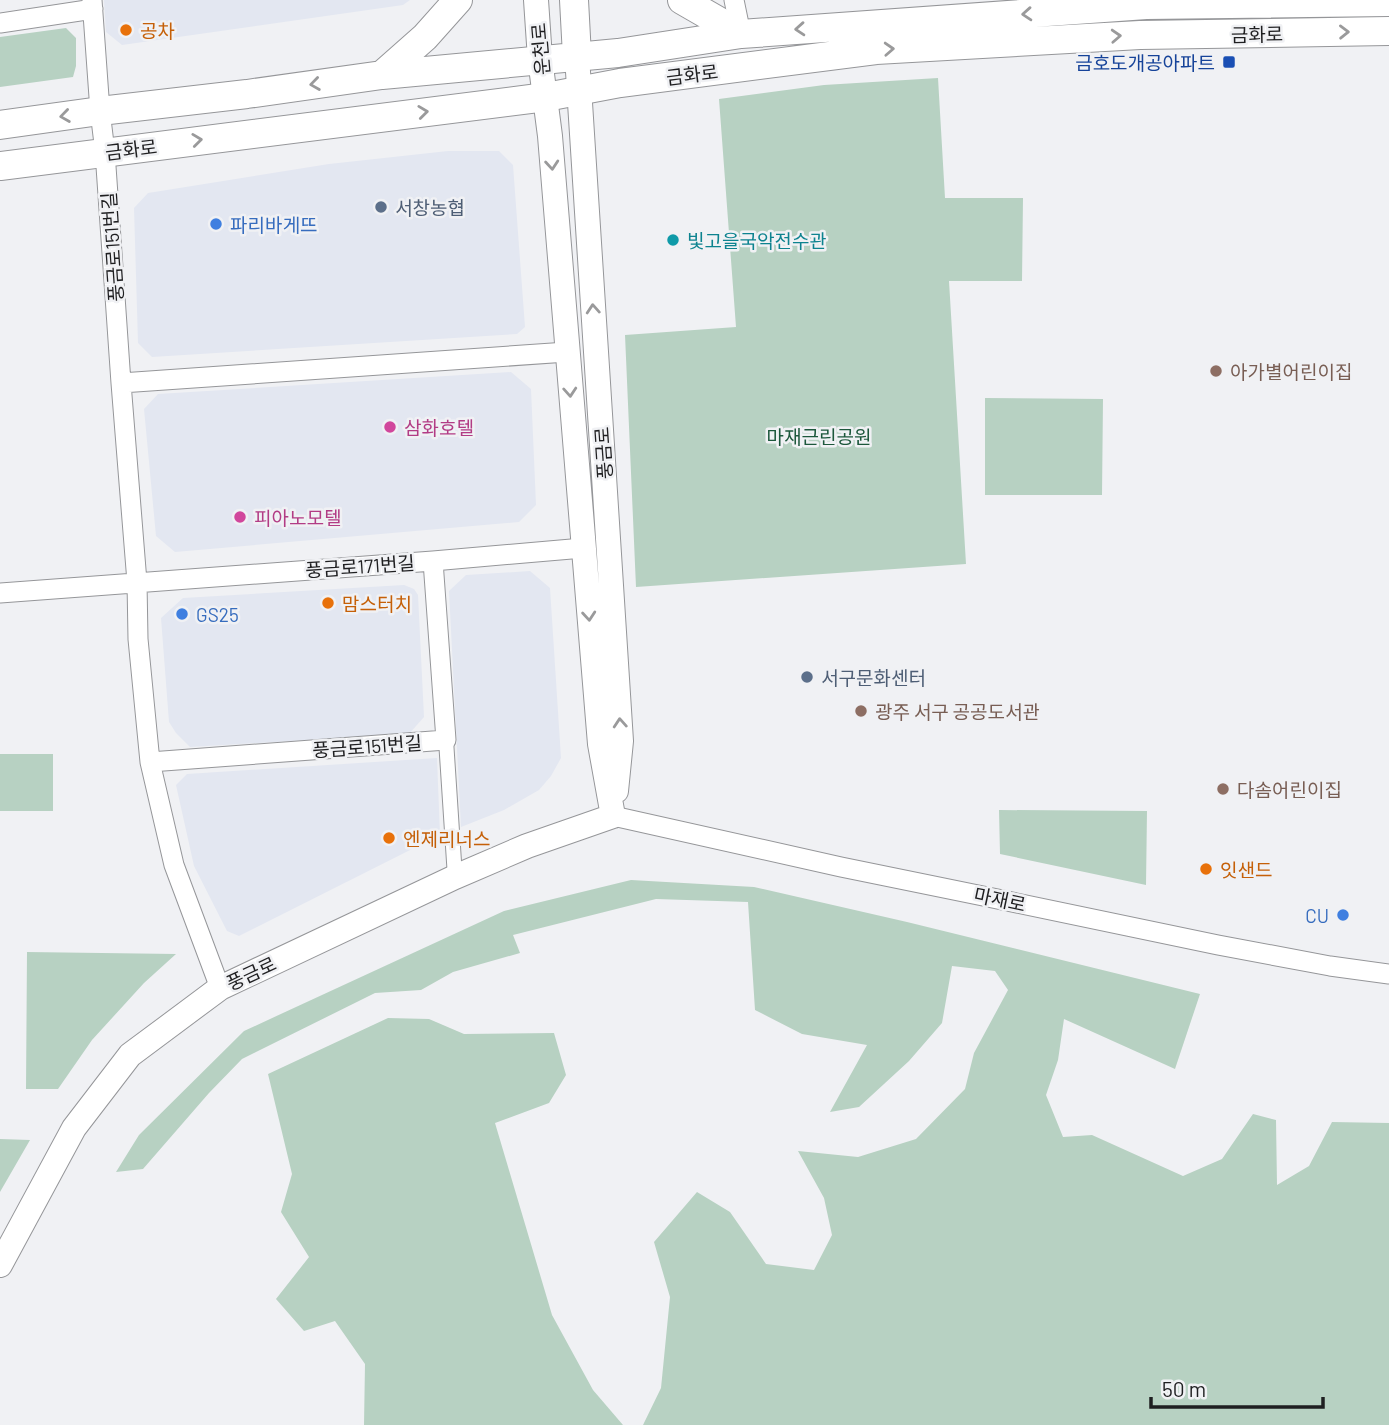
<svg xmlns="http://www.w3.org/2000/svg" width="1389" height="1425" font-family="Barlow,'Noto Sans KR',sans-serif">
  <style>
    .built { fill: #e3e7f1 }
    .green { fill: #b7d1c2 }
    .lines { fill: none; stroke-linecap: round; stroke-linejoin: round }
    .pedestrian-casing { stroke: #959699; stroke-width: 16 }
    .minor-casing { stroke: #959699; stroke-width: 21 }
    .tertiary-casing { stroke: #959699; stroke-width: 26 }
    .secondary-casing { stroke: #959699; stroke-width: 30 }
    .pedestrian { stroke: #fff; stroke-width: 14 }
    .minor { stroke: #fff; stroke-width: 19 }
    .tertiary { stroke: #fff; stroke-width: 24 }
    .secondary { stroke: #fff; stroke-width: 28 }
    .oneway { stroke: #9a9a9b }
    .food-dot { fill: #e8710a; stroke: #f0f1f4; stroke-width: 2.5 }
    .transit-dot { fill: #1a4fb4; stroke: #f0f1f4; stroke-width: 2.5 }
    .service-dot { fill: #5c6f8a; stroke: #f0f1f4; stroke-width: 2.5 }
    .shop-dot { fill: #3f7fe0; stroke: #f0f1f4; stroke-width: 2.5 }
    .culture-dot { fill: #0f9aa8; stroke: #f0f1f4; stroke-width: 2.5 }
    .education-dot { fill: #8d6e63; stroke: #f0f1f4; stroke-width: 2.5 }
    .hotel-dot { fill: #d1479c; stroke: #f0f1f4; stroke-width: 2.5 }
    .labels { text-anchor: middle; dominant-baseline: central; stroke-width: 5; stroke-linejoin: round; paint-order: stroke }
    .food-label { font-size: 19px; fill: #c56008; stroke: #f0f1f4; text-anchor: start }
    .street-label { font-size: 19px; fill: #1f1f21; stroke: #f0f1f4 }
    .transit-label { font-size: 19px; fill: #164399; stroke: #f0f1f4; text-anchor: end }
    .service-label { font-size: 19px; fill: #4e5e75; stroke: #f0f1f4; text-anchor: start }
    .shop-label { font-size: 19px; fill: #366cbe; stroke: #f0f1f4; text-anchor: start }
    .culture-label { font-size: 19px; fill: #0d838f; stroke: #f0f1f4; text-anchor: start }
    .education-label { font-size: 19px; fill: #785e54; stroke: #f0f1f4; text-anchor: start }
    .hotel-label { font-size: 19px; fill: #b23c85; stroke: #f0f1f4; text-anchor: start }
    .park-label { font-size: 19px; fill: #1d583c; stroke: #f0f1f4 }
  </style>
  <rect width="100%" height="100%" fill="#f0f1f4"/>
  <path class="built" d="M104 0H410L403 5 122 45 106 32Z
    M448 151H499L513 165 525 327 517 334 152 357 138 343 134 208 148 193 329 164Z
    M511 372 531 389 536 505 519 522 175 552 156 536 144 409 158 394Z
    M530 571 550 588 561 758 551 776 539 790 504 810 461 827 449 591 466 575Z
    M404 585 414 589 418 595 424 717 409 734 190 747 176 733 169 722 161 618 183 598Z
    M437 758 440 835 239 936 227 931 194 866 176 785 187 774Z"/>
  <path class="green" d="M66 28 76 38V66L73 77 0 87V37Z
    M938 78 945 198H1023L1022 281H949L966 564 636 587 625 335 736 327 719 99 824 85Z
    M985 398 1103 399 1102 495H985Z
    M0 754H53V811H0Z
    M999 810 1147 811 1146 885 1000 854Z
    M631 880 754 887 907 922 1200 994 1175 1069 1064 1019 1058 1060 1046 1095 1063 1137 1092 1135 1183 1176 1222 1159 1253 1114 1276 1120 1277 1185 1309 1166 1332 1122 1389 1123V1425H643L661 1388 670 1297 654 1242 697 1192 730 1212 766 1264 814 1270 832 1235 824 1198 798 1151 858 1157 916 1139 965 1089 974 1053 1008 990 995 971 952 966 942 1023 909 1061 859 1107 830 1112 867 1045 802 1034 755 1010 748 902 656 899 513 935 520 953 453 972 421 990 375 993 242 1059 209 1093 143 1169 116 1172 139 1135 244 1031 504 911Z
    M27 952 176 954 144 983 92 1040 58 1089H26Z
    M388 1018 429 1019 464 1034 554 1033 566 1075 549 1103 495 1123 552 1315 593 1390 623 1425H364L365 1364 335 1321 304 1331 276 1299 309 1257 281 1212 292 1174 268 1074Z
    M0 1139 30 1140 0 1192Z"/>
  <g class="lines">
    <g class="pedestrian-casing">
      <path id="pedestrian" d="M446 740 455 877"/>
    </g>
    <g class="minor-casing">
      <path id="minor" d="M92 0 100 111 105 152 121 383 137 582 138 639 150 762 174 865 220 988
        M734 0 741 34
        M0 23 93 9
        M121 383 567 352
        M0 593 433 561 583 548
        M150 762 446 740 433 561
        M613 816 841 867 983 896 1218 945 1330 966 1389 974"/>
    </g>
    <g class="tertiary-casing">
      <path id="tertiary" d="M536 0 540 59 550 136 600 744 613 816
        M577 56 621 741 616 791
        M0 1265 74 1128 130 1055 220 988 455 877 527 846 613 816"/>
    </g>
    <g class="secondary-casing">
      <path id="secondary" d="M574 0 577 56
        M682 0 741 34
        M382 75 425 37 458 0
        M0 125 100 111 247 94 382 75 618 53 741 34 1146 5 1389 2
        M0 166 546 97 620 83 876 50 1140 35 1389 31"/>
    </g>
    <use href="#pedestrian" class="pedestrian"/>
    <use href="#minor" class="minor"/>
    <use href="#tertiary" class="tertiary"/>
    <use href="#secondary" class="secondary"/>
  </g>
  <defs><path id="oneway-chevron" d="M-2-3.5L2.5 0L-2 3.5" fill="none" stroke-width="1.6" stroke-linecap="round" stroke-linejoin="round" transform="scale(1.75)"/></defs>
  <g class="oneway">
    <use href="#oneway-chevron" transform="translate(1027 14) rotate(176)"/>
    <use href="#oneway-chevron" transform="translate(800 29) rotate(176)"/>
    <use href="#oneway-chevron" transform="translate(1344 32) rotate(-1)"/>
    <use href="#oneway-chevron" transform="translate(1116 36) rotate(-3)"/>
    <use href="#oneway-chevron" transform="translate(889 49) rotate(-3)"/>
    <use href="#oneway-chevron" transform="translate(315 84) rotate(172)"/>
    <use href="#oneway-chevron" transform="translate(423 112) rotate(-7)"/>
    <use href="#oneway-chevron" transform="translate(65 116) rotate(172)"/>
    <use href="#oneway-chevron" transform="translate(197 140) rotate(-7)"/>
    <use href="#oneway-chevron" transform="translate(552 165) rotate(85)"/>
    <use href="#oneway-chevron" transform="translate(593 309) rotate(-94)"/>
    <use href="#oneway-chevron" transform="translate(570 392) rotate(86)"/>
    <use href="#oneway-chevron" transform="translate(589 616) rotate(85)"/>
    <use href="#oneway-chevron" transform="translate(620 723) rotate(-94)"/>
  </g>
  <g class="food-dot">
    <circle cx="126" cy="30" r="7"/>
    <circle cx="328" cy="603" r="7"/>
    <circle cx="389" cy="838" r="7"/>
    <circle cx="1206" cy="869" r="7"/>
  </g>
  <rect class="transit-dot" x="1222" y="55" width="14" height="14" rx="3.5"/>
  <g class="service-dot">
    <circle cx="381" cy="207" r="7"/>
    <circle cx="807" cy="677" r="7"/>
  </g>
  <g class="shop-dot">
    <circle cx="216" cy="224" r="7"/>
    <circle cx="182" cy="614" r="7"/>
    <circle cx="1343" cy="915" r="7"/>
  </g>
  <circle class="culture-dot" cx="673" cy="240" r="7"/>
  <g class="education-dot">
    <circle cx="1216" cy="371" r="7"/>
    <circle cx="861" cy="711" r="7"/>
    <circle cx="1223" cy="789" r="7"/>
  </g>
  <g class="hotel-dot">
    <circle cx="390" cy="427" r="7"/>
    <circle cx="240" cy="517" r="7"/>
  </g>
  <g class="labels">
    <g class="food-label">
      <text x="140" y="30">공차</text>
      <text x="342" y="603">맘스터치</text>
      <text x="403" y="838">엔제리너스</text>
      <text x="1220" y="869">잇샌드</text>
    </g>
    <g class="street-label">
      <text transform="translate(1257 34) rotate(-1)">금화로</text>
      <text transform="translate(540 49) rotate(-95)">운천로</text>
      <text transform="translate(692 74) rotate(-7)">금화로</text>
      <text transform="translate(131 149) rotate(-7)">금화로</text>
      <text transform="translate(112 247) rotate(-94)">풍금로151번길</text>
      <text transform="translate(603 453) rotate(-94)">풍금로</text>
      <text transform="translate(360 566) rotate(-4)">풍금로171번길</text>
      <text transform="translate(367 746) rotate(-4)">풍금로151번길</text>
      <text transform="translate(1000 899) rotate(12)">마재로</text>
      <text transform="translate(251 973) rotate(-25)">풍금로</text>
    </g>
    <g class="transit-label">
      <text x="1215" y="62">금호도개공아파트</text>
    </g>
    <g class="service-label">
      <text x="395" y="207">서창농협</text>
      <text x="821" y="677">서구문화센터</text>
    </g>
    <g class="shop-label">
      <text x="230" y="224">파리바게뜨</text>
      <text x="196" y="614">GS25</text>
      <text x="1329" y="915" text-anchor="end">CU</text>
    </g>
    <g class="culture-label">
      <text x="687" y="240">빛고을국악전수관</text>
    </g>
    <g class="education-label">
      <text x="1230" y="371">아가별어린이집</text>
      <text x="875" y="711">광주 서구 공공도서관</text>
      <text x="1237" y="789">다솜어린이집</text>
    </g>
    <g class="hotel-label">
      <text x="404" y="427">삼화호텔</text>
      <text x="254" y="517">피아노모텔</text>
    </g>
    <g class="park-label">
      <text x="819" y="436">마재근린공원</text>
    </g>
  </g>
  <path d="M1151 1397v10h172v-10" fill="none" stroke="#1f1f21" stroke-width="3.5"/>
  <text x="1162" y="1397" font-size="21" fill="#1f1f21" stroke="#f0f1f4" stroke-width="5" paint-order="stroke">50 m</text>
</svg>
